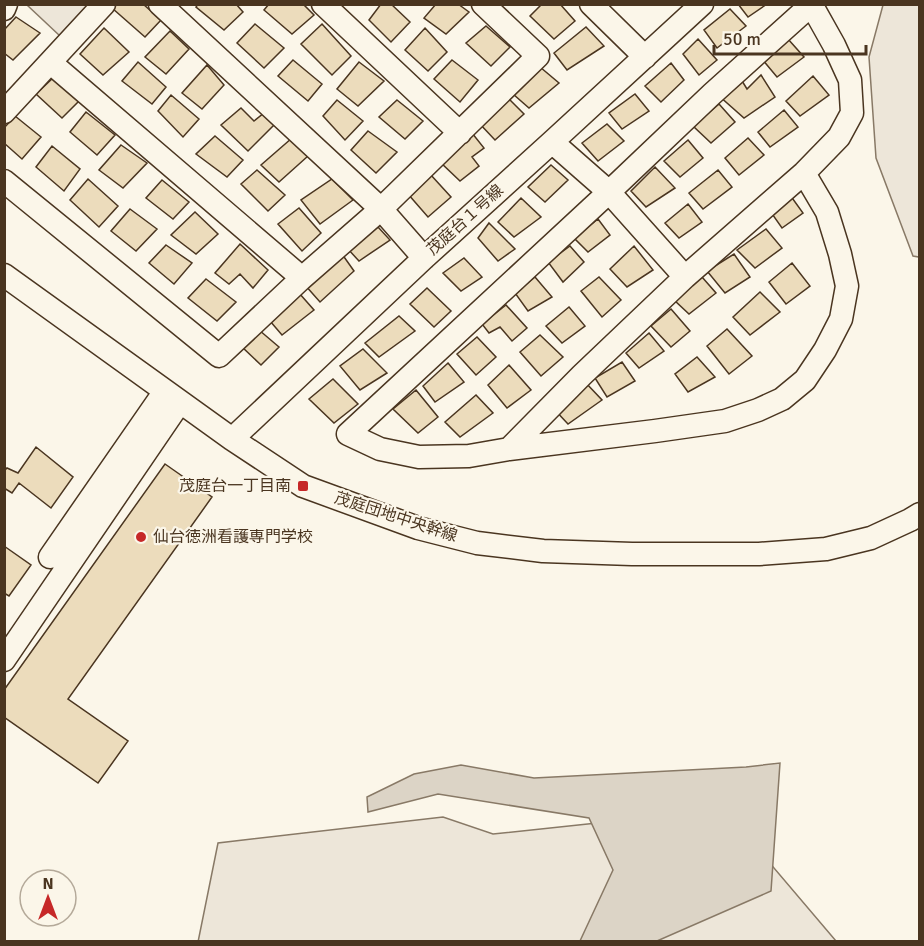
<svg xmlns="http://www.w3.org/2000/svg" width="924" height="946" font-family="Signika,'Noto Sans JP',sans-serif">
  <style>
    .green { fill: #ede6d9; stroke: #887966; stroke-width: 1.5 }
    .water { fill: #dcd4c6; stroke: #887966; stroke-width: 1.5 }
    .building { fill: #ecdcbc; stroke: #4a3520; stroke-width: 1.5 }
    .lines { fill: none; stroke-linecap: round; stroke-linejoin: round }
    .minor-casing { stroke: #4a3520; stroke-width: 25 }
    .minor { stroke: #fbf6e9; stroke-width: 22 }
    .poi-dot { fill: #c62828; stroke: #fbf6e9; stroke-width: 2 }
    .labels { text-anchor: middle; dominant-baseline: central; stroke-width: 4.5; stroke-linejoin: round; paint-order: stroke }
    .street-label { font-size: 16px; fill: #4a3520; stroke: #fbf6e9 }
    .poi-label { font-size: 16px; fill: #4a3520; stroke: #fbf6e9; text-anchor: end }
  </style>
  <rect width="100%" height="100%" fill="#fbf6e9"/>
  <path class="green" d="M27 5H91L60 36Z
    M883 5H919V257L913 256 876 158 869 57Z
    M707 789 836 941 198 942 218 843 443 817 493 834 597 823Z"/>
  <path class="water" d="M780 763 771 891 657 941H580L613 870 589 818 438 794 368 812 367 797 414 774 461 765 534 778 746 767Z"/>
  <path class="building" d="M116 4H143L161 20 145 37 112 8Z
    M198 4H236L243 12 224 30 196 7Z
    M269 4H303L314 15 292 34 264 10Z
    M381 4H391L410 22 391 42 369 20Z
    M436 4H458L469 12 446 34 424 18Z
    M542 4H560L575 21 554 39 530 16Z
    M738 4H767L748 17Z
    M730 9 746 26 717 48 704 30Z
    M16 17 40 33 13 60 4 53V30Z
    M255 24 284 48 264 68 237 43Z
    M322 24 351 56 332 75 301 44Z
    M486 26 510 47 491 66 466 43Z
    M586 27 604 46 567 70 554 53Z
    M104 28 129 52 103 75 80 54Z
    M425 28 447 52 428 71 405 50Z
    M170 31 189 49 166 74 145 57Z
    M698 39 717 60 699 75 683 54Z
    M788 39 804 57 777 77 762 59Z
    M293 60 322 84 308 101 278 76Z
    M452 60 478 80 460 102 434 79Z
    M138 62 166 87 152 104 122 81Z
    M359 62 384 81 358 106 337 89Z
    M671 63 684 80 661 102 645 86Z
    M207 65 224 85 202 109 182 93Z
    M540 67 559 83 529 108 513 94Z
    M761 75 775 97 744 118 718 95 739 76 747 89Z
    M813 76 829 95 800 116 786 101Z
    M54 77 80 100 62 118 36 94Z
    M635 94 649 111 622 129 609 113Z
    M171 95 199 119 183 137 158 111Z
    M508 98 524 114 495 140 479 123Z
    M337 100 363 121 345 140 323 116Z
    M397 100 423 121 405 139 379 117Z
    M719 104 735 122 711 143 693 126Z
    M241 108 254 121 264 113 275 124 248 151 221 125Z
    M784 110 798 127 770 147 758 132Z
    M86 112 115 135 97 155 70 132Z
    M15 116 41 137 22 159 4 143V128Z
    M607 124 624 141 598 161 582 143Z
    M368 131 397 152 376 173 351 150Z
    M472 133 484 148 472 157 479 166 460 181 439 161Z
    M215 136 243 160 227 177 196 154Z
    M292 138 308 156 279 182 261 165Z
    M748 138 764 155 739 175 725 158Z
    M688 140 703 158 680 177 664 161Z
    M121 145 147 163 123 188 99 170Z
    M52 146 80 169 64 191 36 167Z
    M551 165 568 180 545 202 528 187Z
    M655 167 675 188 646 207 631 191Z
    M257 170 285 195 268 211 241 184Z
    M718 170 732 187 703 209 689 193Z
    M430 174 451 197 428 217 408 194Z
    M88 179 118 206 99 227 70 200Z
    M332 179 353 200 320 224 301 200Z
    M162 180 189 202 173 219 146 198Z
    M790 195 803 213 782 228 770 211Z
    M521 198 541 217 514 237 498 222Z
    M688 204 702 222 679 238 665 223Z
    M299 208 321 233 302 251 278 224Z
    M130 209 157 229 136 251 111 231Z
    M195 212 218 234 196 254 171 235Z
    M598 219 610 235 588 252 574 238Z
    M489 223 515 249 498 261 478 238Z
    M378 227 390 240 359 261 347 248Z
    M766 229 782 248 755 268 737 250Z
    M240 244 268 270 253 288 240 274 229 284 215 273Z
    M166 245 192 263 174 284 149 263Z
    M570 246 584 262 563 282 548 262Z
    M634 246 653 270 627 287 610 269Z
    M342 254 354 271 320 302 305 285Z
    M734 254 750 277 725 293 707 271Z
    M464 258 482 277 461 291 443 273Z
    M792 263 810 286 786 304 769 282Z
    M535 277 552 297 528 311 515 293Z
    M599 277 621 300 602 317 581 291Z
    M702 277 716 293 689 314 673 299Z
    M206 279 236 302 217 321 188 298Z
    M427 288 451 311 434 327 410 304Z
    M760 292 780 312 750 335 733 317Z
    M299 293 314 310 282 335 270 321Z
    M506 305 527 328 512 341 500 327 489 333 482 324Z
    M569 307 585 326 562 343 546 326Z
    M671 309 690 331 671 347 651 326Z
    M399 316 415 331 379 357 365 343Z
    M727 329 752 356 729 374 707 346Z
    M259 330 279 347 261 365 241 346Z
    M649 333 664 351 639 368 626 353Z
    M540 335 563 357 541 376 520 352Z
    M477 337 496 357 476 375 457 354Z
    M363 349 387 373 360 390 340 366Z
    M697 357 715 377 688 392 675 374Z
    M622 362 635 381 607 397 595 378Z
    M448 363 464 382 435 402 423 386Z
    M509 365 531 390 507 408 488 385Z
    M333 379 358 404 334 423 309 399Z
    M585 382 602 400 568 424 554 409Z
    M416 390 438 417 418 433 393 409Z
    M476 395 493 413 460 437 445 422Z
    M36 447 73 477 51 508 19 483 12 493 4 488V471L7 468 18 473Z
    M165 464 212 497 68 699 128 741 98 783 4 717V690Z
    M4 546 31 565 9 596 4 593Z"/>
  <g class="lines">
    <g class="minor-casing">
      <path id="minor" d="M160 4 381 209 424 258
        M323 4 460 133
        M591 4 645 57
        M4 9 6 4
        M51 63 302 278
        M4 112 104 4
        M552 142 609 192 685 277
        M804 173 827 212 840 254 847 286 841 319 825 350 805 380 782 399 758 410 725 421 655 431 509 449 469 456 419 457 380 449 348 434 609 192 712 94 811 5
        M4 181 219 356 302 278 381 209 538 56 483 4
        M4 275 232 439 303 486 418 528 477 543 543 551 632 554H759L826 549 871 538 910 520 920 514
        M232 439 424 258 552 142 702 4
        M509 449 582 375 685 277 804 173 839 137 852 113 850 80 834 45 811 4
        M50 557 165 391
        M4 660 180 402"/>
    </g>
    <use href="#minor" class="minor"/>
  </g>
  <g class="poi-dot">
    <rect x="297" y="480" width="12" height="12" rx="3"/>
    <circle cx="141" cy="537" r="6"/>
  </g>
  <g class="labels">
    <g class="street-label">
      <text transform="translate(465 220) rotate(-42)">茂庭台１号線</text>
      <text transform="translate(396 517) rotate(18)">茂庭団地中央幹線</text>
    </g>
    <g class="poi-label">
      <text x="291" y="486">茂庭台一丁目南</text>
      <text x="153" y="537" text-anchor="start">仙台徳洲看護専門学校</text>
    </g>
  </g>
  <rect width="924" height="946" fill="none" stroke="#4a3520" stroke-width="12"/>
  <g transform="translate(48 898)"><circle r="28" fill="#fbf6e9" stroke="#b4a999" stroke-width="1.5"/>
  <path d="M0-4.5L10 22L0 15L-10 22Z" fill="#c62828"/>
  <text y="-9" font-size="16" font-weight="bold" text-anchor="middle" fill="#4a3520">N</text>
  </g>
  <path d="M714 45v9h152v-9" fill="none" stroke="#4a3520" stroke-width="3"/>
  <text x="723" y="45" font-size="18" fill="#4a3520" stroke="#fbf6e9" stroke-width="4.5" paint-order="stroke">50 m</text>
</svg>
